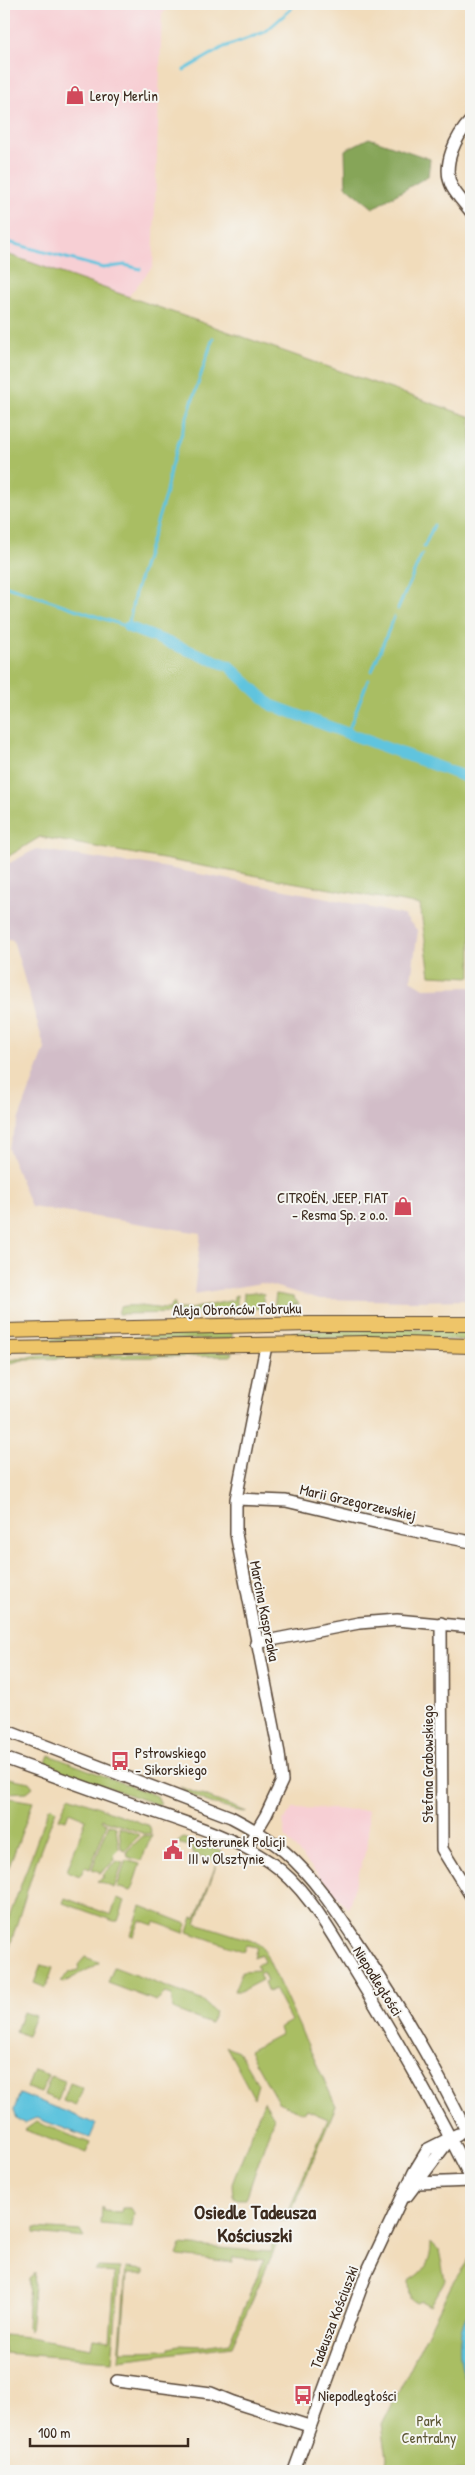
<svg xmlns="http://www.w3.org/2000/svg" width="475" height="2475" font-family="'Patrick Hand',sans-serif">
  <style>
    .built { fill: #f7cfd4 }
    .industrial { fill: #d2bdc8 }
    .green { fill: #a9be63; stroke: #727440 }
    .forest { fill: #86a559; stroke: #60683c }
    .water { fill: #60c4de; stroke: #4e777e }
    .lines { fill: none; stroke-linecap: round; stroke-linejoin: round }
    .stream { stroke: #60c4de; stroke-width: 3 }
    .canal { stroke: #60c4de; stroke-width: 11 }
    .minor-casing { stroke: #564536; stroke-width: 14 }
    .major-casing { stroke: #564536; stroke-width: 16 }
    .minor { stroke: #fff; stroke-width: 11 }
    .major { stroke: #eec569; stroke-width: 14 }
    .labels { text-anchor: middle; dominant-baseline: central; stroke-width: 4; stroke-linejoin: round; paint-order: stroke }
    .poi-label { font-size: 15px; fill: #3b2a1e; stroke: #f6f6f2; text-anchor: start }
    .street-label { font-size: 15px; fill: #3b2a1e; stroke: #f6f6f2 }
    .park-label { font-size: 15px; fill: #5c5633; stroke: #f6f6f2 }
    .district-label { font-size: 20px; font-weight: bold; fill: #3b2a1e; stroke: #f6f6f2 }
  </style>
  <rect width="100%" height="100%" fill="#f6f6f2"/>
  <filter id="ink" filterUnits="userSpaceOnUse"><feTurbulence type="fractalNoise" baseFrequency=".02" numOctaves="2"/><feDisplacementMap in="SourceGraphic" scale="10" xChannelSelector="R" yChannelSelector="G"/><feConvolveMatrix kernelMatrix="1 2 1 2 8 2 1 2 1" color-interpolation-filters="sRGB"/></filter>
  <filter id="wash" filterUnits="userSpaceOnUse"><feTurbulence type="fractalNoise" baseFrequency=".0096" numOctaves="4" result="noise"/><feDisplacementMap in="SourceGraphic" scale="20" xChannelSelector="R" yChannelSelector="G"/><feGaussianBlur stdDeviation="1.12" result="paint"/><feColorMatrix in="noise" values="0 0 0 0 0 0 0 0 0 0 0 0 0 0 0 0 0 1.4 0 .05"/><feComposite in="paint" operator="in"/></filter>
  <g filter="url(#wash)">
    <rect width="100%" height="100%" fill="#f1dcbb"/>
    <path class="built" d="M4 4H167V9L162 14 153 266 128 297 4 255Z
      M294 1808 368 1810V1843L348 1909 286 1838 283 1821Z"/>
    <path class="industrial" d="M36 849 126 863H141L328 898 403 915 418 931 411 980 424 988 471 987V1300L411 1301 320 1299 262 1283 194 1294 201 1233 31 1207 8 1148 45 1049 13 940 4 938V866Z"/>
    <path class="green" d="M4 253 471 417V977L430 975 420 905 40 837 4 859Z
      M255 1292 264 1294 262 1308 243 1309 244 1293Z
      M276 1294 293 1297 299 1304 274 1307Z
      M237 1295V1310L196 1313 118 1314 120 1307C136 1303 153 1309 170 1309L171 1304 174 1303V1309H190L234 1300V1296Z
      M400 1329 471 1331V1340L308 1338 292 1332Z
      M232 1331V1339L4 1342V1339L120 1338Z
      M232 1352 231 1356 26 1359 4 1365V1361L40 1355Z
      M49 1755 157 1796 161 1804 158 1805 45 1765Z
      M4 1777 29 1782 33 1787 27 1792 6 1793 4 1792Z
      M180 1787 247 1812C229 1811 192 1798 180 1787Z
      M69 1796 147 1825 150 1827 151 1833 145 1834 102 1819 101 1821 107 1823 90 1869 85 1867 80 1876 67 1871 86 1819 69 1812 66 1820 59 1818Z
      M4 1797 33 1802 7 1872 4 1874V1819L6 1812 4 1811Z
      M52 1806 56 1810 36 1862 4 1965V1931L49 1808Z
      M109 1824 116 1827 119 1849 114 1854 115 1860 100 1874V1872L92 1869Z
      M119 1827 139 1835 126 1850 121 1848Z
      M152 1835 141 1861 128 1857 127 1851 143 1836Z
      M183 1838 222 1852 218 1862 192 1853 193 1847 177 1843Z
      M126 1860 140 1864 131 1891 117 1887Z
      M117 1861 123 1863 114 1888 97 1881 103 1878 104 1874Z
      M216 1865 196 1923 256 1942 263 1948 336 2106 287 2221 279 2220 286 2217 328 2119 307 2110 303 2113 278 2102 249 2051 281 2034 279 2028 291 2021 274 1989 268 1992 264 1982 267 1981 263 1972 259 1974 262 1980 241 1991H234L242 1971 258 1970 256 1965 264 1962 261 1954 254 1957 257 1947 246 1945 243 1951 188 1932 193 1917 196 1918Z
      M65 1898 111 1915 117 1898 125 1901 118 1921H114L63 1903Z
      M141 1906 187 1924 184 1933 155 1922 154 1925 140 1920 134 1936 131 1935Z
      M85 1957 99 1962 98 1964 63 1983 60 1981 70 1972 79 1970 78 1965Z
      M41 1965 53 1968 46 1988 34 1983Z
      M114 1967 201 2000 215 2012 210 2024 173 2009 171 1995 165 1993 156 2001 108 1983Z
      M23 2012 35 2016 27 2036 16 2031Z
      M226 2046 238 2051 258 2084 254 2098Z
      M34 2070 49 2075 41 2093 27 2088Z
      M51 2076 65 2081 58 2100 44 2095Z
      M70 2083 83 2088 76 2106 63 2101Z
      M264 2101 274 2117 246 2199H237L233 2196 232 2184Z
      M36 2122 90 2143 86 2153 25 2130Z
      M102 2207 104 2211 121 2212 122 2208H131L134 2213 132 2227 101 2224Z
      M35 2228 80 2231 84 2238 35 2233Z
      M283 2230 232 2346 119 2360 126 2268 144 2270V2274H127L121 2351 170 2350V2347L179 2345 202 2346 230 2342 264 2260 233 2257 232 2262 179 2256 177 2255 181 2245 270 2252 276 2235Z
      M431 2242 439 2250 445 2280 430 2306 421 2301 416 2303 410 2299 409 2281C426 2272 431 2261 431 2242Z
      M471 2256V2471H384L387 2458 382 2425 452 2284Z
      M98 2267 120 2268 112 2361 4 2353V2335L30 2337 91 2348 93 2338 110 2340 115 2273 95 2271Z
      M35 2273 30 2331 27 2328 29 2278Z"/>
    <path class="forest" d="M369 138 430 159 428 176 373 208 346 186 345 150Z"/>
    <path class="water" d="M20 2093 96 2124 90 2138 36 2118 24 2123 17 2120 14 2110Z
      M471 2308V2396C459 2370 453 2333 471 2308Z"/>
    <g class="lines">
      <path class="stream" d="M184 70 224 47 265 32 291 9 293 4
        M4 241 103 268 125 265 140 269
        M424 547 434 525
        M4 585 128 627 135 593 165 496 171 466 213 338
        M398 609 422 554
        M372 671 394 617
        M347 734 368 680"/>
      <path class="canal" d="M128 627 229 666 271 705 471 779"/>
    </g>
  </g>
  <g filter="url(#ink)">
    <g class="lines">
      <g class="minor-casing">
        <path id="minor" d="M471 120C456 136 441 165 452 187 457 196 465 204 471 212
          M236 1499 286 1501 400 1528 471 1542
          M441 1623 442 1849 471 1896
          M256 1643 359 1623 397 1620 471 1627
          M4 1730 231 1817C250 1827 268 1837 285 1852 315 1878 338 1914 360 1947 402 2009 439 2073 471 2141
          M4 1758C51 1775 98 1792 146 1809 189 1824 233 1837 270 1862 308 1888 331 1934 355 1972 397 2040 436 2108 471 2179
          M247 1847 266 1815 282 1781 279 1753 236 1534V1499L266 1346
          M418 2183 471 2181
          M407 2196 450 2139
          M117 2381 211 2393 233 2402 309 2426
          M294 2471 367 2272 414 2172 428 2149 458 2134"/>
      </g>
      <g class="major-casing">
        <path id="major" d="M4 1331 310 1324H471
          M4 1349 369 1343 471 1346"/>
      </g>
      <use href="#minor" class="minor"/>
      <use href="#major" class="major"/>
    </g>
  </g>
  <defs>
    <g id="shop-bare" transform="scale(1.5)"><path d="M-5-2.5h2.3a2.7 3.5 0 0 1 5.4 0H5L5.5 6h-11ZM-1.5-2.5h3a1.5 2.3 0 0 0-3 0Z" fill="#d1495b" stroke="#f6f6f2" stroke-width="2.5" paint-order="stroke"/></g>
    <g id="bus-bare" transform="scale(1.5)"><path d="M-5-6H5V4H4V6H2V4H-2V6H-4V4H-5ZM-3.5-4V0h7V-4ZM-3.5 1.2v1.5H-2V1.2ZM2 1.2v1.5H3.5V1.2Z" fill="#d1495b" stroke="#f6f6f2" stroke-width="2.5" paint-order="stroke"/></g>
    <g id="civic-bare" transform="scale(1.5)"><path d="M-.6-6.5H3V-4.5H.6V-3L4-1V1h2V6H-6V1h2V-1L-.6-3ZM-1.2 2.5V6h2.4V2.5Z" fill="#d1495b" stroke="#f6f6f2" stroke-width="2.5" paint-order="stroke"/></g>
  </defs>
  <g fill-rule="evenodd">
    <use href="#shop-bare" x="75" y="95"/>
    <use href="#shop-bare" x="403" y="1206"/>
    <use href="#bus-bare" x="120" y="1761"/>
    <use href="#civic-bare" x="173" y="1850"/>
    <use href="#bus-bare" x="303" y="2395"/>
  </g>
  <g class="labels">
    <g class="poi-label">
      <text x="90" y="95">Leroy Merlin</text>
      <text x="388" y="1197" text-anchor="end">CITROËN, JEEP, FIAT<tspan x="388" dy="17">- Resma Sp. z o.o.</tspan></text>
      <text x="135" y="1752">Pstrowskiego<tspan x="135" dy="17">- Sikorskiego</tspan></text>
      <text x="188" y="1841">Posterunek Policji<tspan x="188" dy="17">III w Olsztynie</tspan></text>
      <text x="318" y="2395">Niepodległości</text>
    </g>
    <g class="street-label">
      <text transform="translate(237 1309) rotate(-1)">Aleja Obrońców Tobruku</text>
      <text transform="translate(358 1502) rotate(13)">Marii Grzegorzewskiej</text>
      <text transform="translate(265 1611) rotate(79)">Marcina Kasprzaka</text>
      <text transform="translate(427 1764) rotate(-90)">Stefana Grabowskiego</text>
      <text transform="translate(378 1981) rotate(58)">Niepodległości</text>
      <text transform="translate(334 2317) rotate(-69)">Tadeusza Kościuszki</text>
    </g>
    <g class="park-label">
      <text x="429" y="2420">Park<tspan x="429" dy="17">Centralny</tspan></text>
    </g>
    <g class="district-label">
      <text x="255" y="2211">Osiedle Tadeusza<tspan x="255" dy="23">Kościuszki</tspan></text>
    </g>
  </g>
  <rect width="475" height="2475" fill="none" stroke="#f6f6f2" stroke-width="20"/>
  <path d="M30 2438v8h158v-8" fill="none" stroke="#3b2a1e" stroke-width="2.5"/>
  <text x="38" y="2438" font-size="15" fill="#3b2a1e" stroke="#f6f6f2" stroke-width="4" paint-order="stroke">100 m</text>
</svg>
